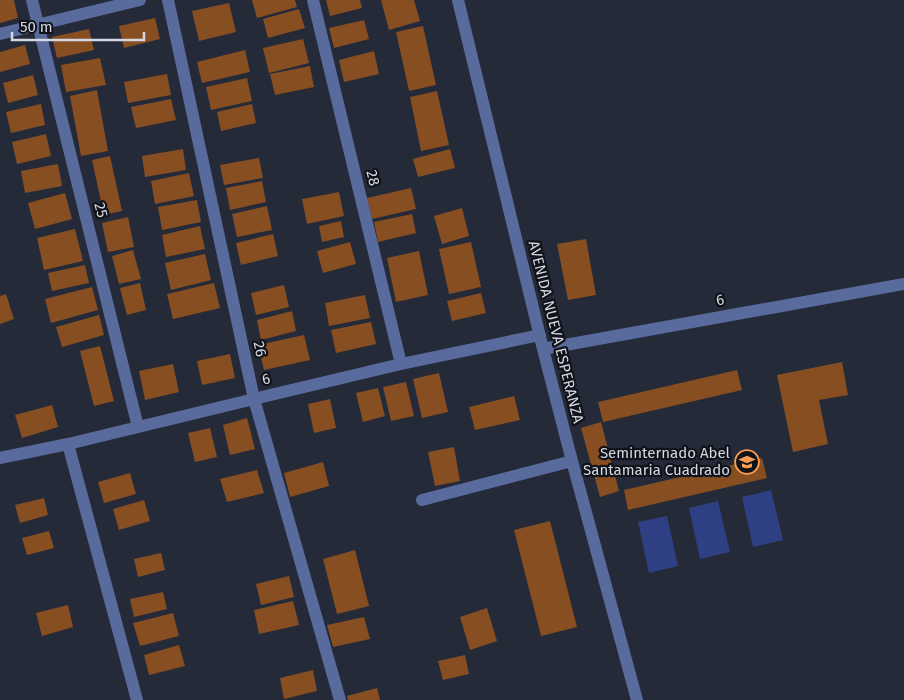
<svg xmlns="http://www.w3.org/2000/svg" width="904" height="700" font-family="'Fira Sans',sans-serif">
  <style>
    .park { fill: #2e4083 }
    .building { fill: #864e21 }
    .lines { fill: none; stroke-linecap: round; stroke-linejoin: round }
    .minor { stroke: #596a9c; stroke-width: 12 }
    .labels { text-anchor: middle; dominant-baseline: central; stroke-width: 4.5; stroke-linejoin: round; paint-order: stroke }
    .street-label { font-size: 15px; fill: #d4d8e2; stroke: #11131a }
    .poi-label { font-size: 15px; fill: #d4d8e2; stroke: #11131a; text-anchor: end }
  </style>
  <rect width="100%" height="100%" fill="#252a39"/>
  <path class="park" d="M771 490 783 540 753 547 742 497Z
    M718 501 730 552 700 559 689 508Z
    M667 516 678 566 649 573 638 522Z"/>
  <path class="building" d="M0 0H14L18 18 0 23Z
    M252 0H295L297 7 257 18Z
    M326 0H360L362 8 330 16Z
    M381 0H414L420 21 389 30Z
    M229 3 236 32 199 41 192 11Z
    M299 9 305 28 268 38 263 19Z
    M155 18 160 39 124 48 119 26Z
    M364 20 369 39 334 48 329 28Z
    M423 26 436 85 409 91 396 32Z
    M89 29 94 50 57 58 52 37Z
    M303 39 309 63 269 73 263 48Z
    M25 45 30 64 0 72V52Z
    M245 50 250 72 202 83 197 62Z
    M374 51 379 74 344 82 339 60Z
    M100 58 106 85 66 92 61 65Z
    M310 66 314 87 275 95 270 74Z
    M167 74 171 95 128 103 124 82Z
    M33 75 38 95 8 103 3 83Z
    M247 78 252 101 211 110 206 87Z
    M97 90 108 151 81 156 70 96Z
    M437 91 449 145 421 151 410 97Z
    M171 99 176 120 136 128 131 107Z
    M41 104 45 125 11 133 6 112Z
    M252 104 256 123 221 131 217 112Z
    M46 134 51 156 17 164 12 142Z
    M183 149 186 170 145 177 142 156Z
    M450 149 455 168 418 177 413 159Z
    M110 156 122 211 104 215 92 160Z
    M259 158 263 178 224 185 220 165Z
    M58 164 62 186 25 193 21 171Z
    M189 173 194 196 155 204 151 181Z
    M262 181 266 202 230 210 226 188Z
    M411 188 416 209 372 219 367 198Z
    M339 192 344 216 307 224 302 199Z
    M65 193 72 219 35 229 28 203Z
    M197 200 201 222 162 230 158 207Z
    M267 206 272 230 237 237 232 214Z
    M462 208 469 236 442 244 434 216Z
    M412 214 416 233 378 242 374 222Z
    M128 217 134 247 108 252 102 223Z
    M341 221 344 237 322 242 319 226Z
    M200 226 205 249 166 257 162 235Z
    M75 229 83 261 44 270 37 238Z
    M273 234 278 256 241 265 236 243Z
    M586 239 596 295 568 300 557 244Z
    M350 242 356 264 323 273 317 251Z
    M471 242 481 287 449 294 439 249Z
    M133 250 141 279 119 284 112 256Z
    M419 251 428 295 396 302 387 258Z
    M205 254 211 280 171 290 165 263Z
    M85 265 89 283 52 291 48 273Z
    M140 283 146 310 127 315 120 288Z
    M214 283 220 308 173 319 167 294Z
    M284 285 289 307 256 315 251 293Z
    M92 287 98 310 51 323 45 299Z
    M481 293 486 313 452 321 447 301Z
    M6 294 14 319 0 324V296Z
    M365 295 370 318 329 326 325 303Z
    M292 311 296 331 261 340 257 320Z
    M99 315 104 335 62 347 56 327Z
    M371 322 376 344 336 353 331 330Z
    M304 335 310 360 264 370 258 345Z
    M100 346 114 401 94 406 80 351Z
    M230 354 235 378 202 385 197 361Z
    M842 362 848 395 819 400 828 444 793 452 777 375Z
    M173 364 179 392 145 400 139 371Z
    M737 370 742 390 603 422 598 402Z
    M439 373 448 412 422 418 413 379Z
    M406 382 414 416 391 421 383 387Z
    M378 388 385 416 363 422 356 393Z
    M514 396 520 420 475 430 469 407Z
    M330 399 336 428 314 433 308 404Z
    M52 405 58 427 22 438 15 415Z
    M247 418 255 449 230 455 223 425Z
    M601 422 619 491 600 497 581 428Z
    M210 428 217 457 195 462 188 433Z
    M454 447 460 481 435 486 428 452Z
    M762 458 767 478 628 510 624 490Z
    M323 462 329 486 290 497 284 473Z
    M257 470 264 493 227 502 220 479Z
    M130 473 136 494 104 503 98 482Z
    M44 498 48 515 20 523 15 505Z
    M144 500 150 521 119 530 113 509Z
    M550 521 577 627 541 636 514 530Z
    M49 531 54 548 27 555 22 538Z
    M355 550 369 606 337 614 323 559Z
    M161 553 165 570 138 577 134 559Z
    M289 576 294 597 261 605 256 584Z
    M163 592 167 609 134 617 130 599Z
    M293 601 299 625 259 634 254 610Z
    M68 605 73 627 42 636 36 613Z
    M487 608 497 641 470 650 460 617Z
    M173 613 179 636 140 646 133 623Z
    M364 617 370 639 333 647 327 625Z
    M179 645 185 666 149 675 144 655Z
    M465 655 469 674 443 680 438 661Z
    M313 670 317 691 284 699 280 678Z
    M377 688 380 700H348L347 696Z"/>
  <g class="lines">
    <path class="minor" d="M32 0 138 427
      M168 0 254 399 340 700
      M313 0 401 364
      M458 0 543 349 572 461 637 700
      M0 34 140 0
      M543 349 904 284
      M68 444 137 700
      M0 458 68 444 254 399 401 364 540 335
      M422 500 572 461"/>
  </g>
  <defs>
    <g id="school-ring" transform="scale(1.25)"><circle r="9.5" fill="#11131a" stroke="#fc9d53" stroke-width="1.5"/><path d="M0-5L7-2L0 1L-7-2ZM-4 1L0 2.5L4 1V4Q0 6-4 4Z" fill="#fc9d53"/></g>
  </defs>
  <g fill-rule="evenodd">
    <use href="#school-ring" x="747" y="462"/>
  </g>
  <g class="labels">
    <g class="street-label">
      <text transform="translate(373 178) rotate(76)">28</text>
      <text transform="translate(101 210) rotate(76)">25</text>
      <text transform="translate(720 300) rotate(-10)">6</text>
      <text transform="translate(556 332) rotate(76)">AVENIDA NUEVA ESPERANZA</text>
      <text transform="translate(260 349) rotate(78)">26</text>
      <text transform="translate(266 379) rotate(-13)">6</text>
    </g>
    <g class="poi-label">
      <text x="730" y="453">Seminternado Abel<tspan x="730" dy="17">Santamaria Cuadrado</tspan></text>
    </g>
  </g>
  <path d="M12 32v8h132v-8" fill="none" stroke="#d4d8e2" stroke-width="2.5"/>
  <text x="20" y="32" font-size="15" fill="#d4d8e2" stroke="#11131a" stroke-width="4" paint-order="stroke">50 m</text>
</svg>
